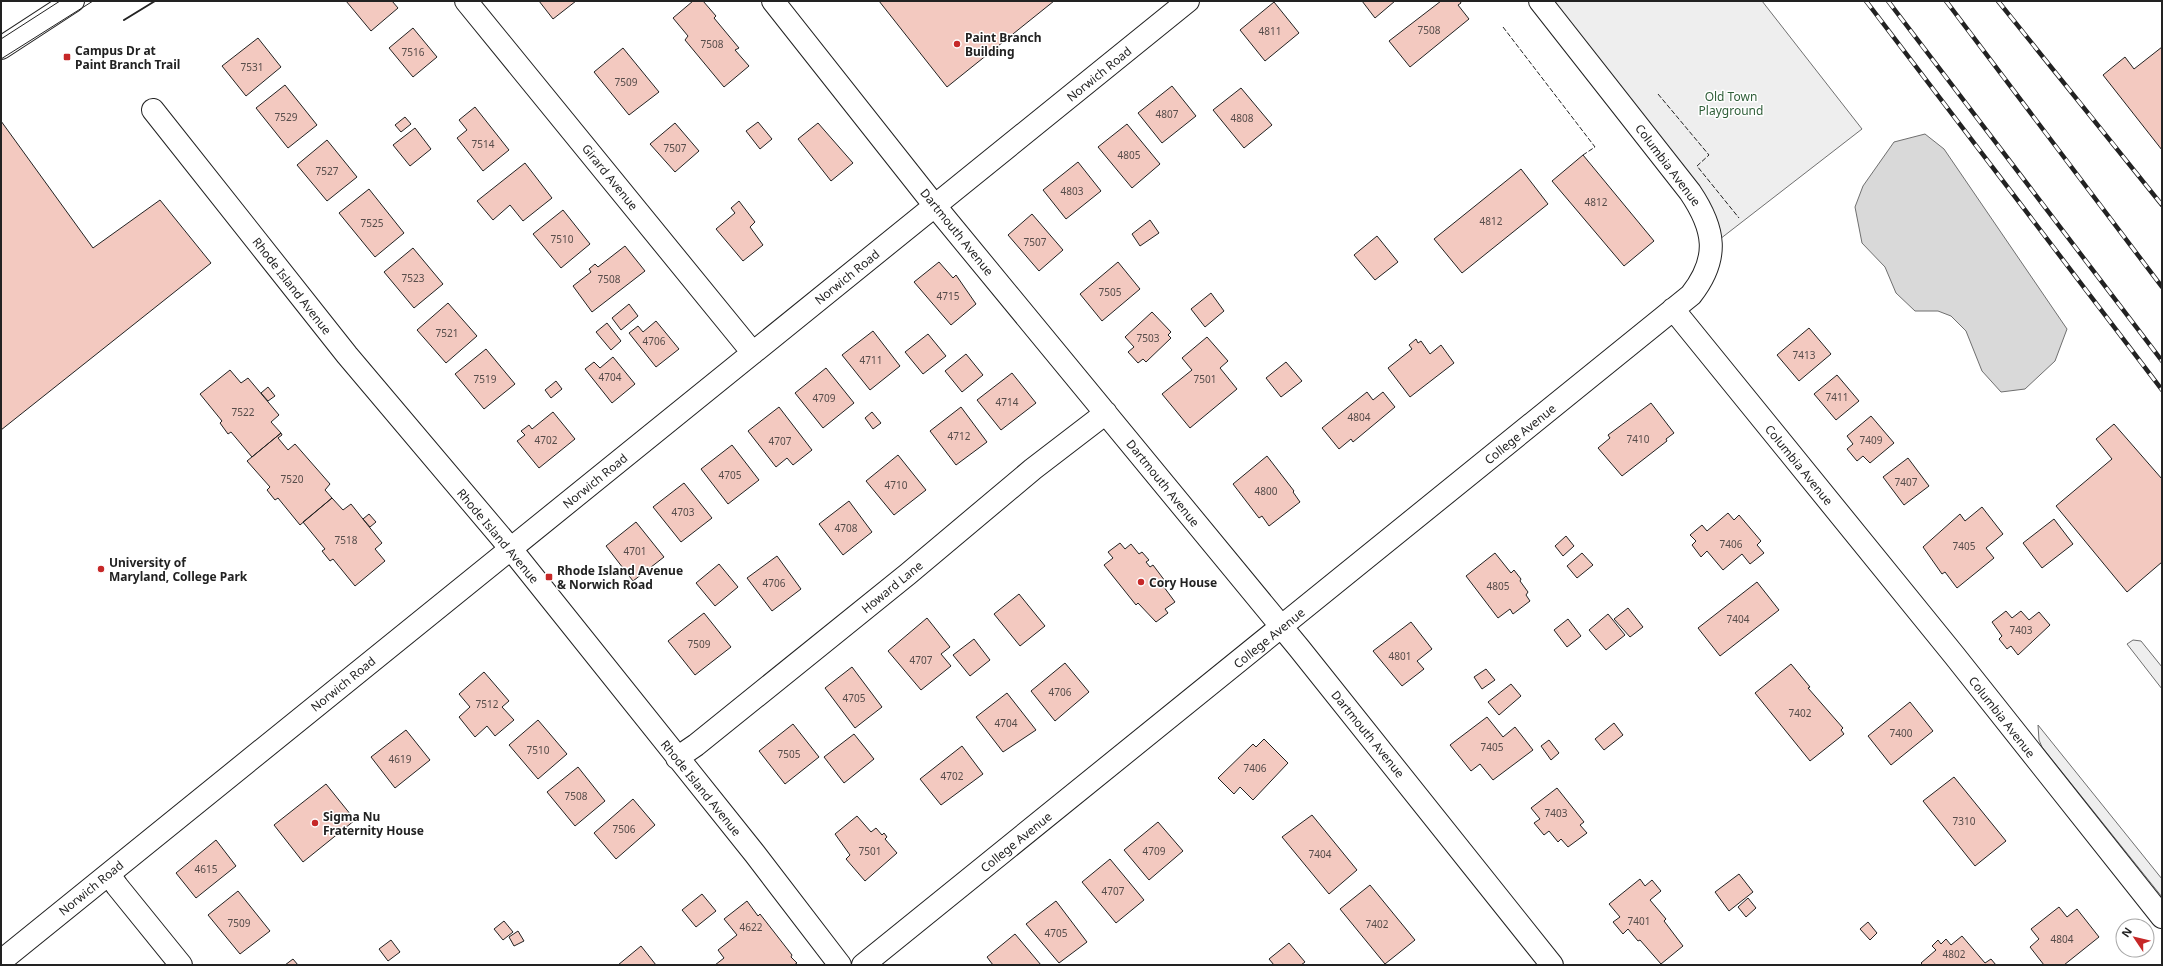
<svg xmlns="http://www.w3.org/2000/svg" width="2163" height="966" font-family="'Noto Sans',sans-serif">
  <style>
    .green { fill: #eee; stroke: #6f6f6f }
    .water { fill: #d9d9d9; stroke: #6f6f6f }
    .building { fill: #f3c9c0; stroke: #222 }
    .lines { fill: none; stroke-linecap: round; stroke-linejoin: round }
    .minor-casing { stroke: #222; stroke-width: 24 }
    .major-casing { stroke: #222; stroke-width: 24 }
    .minor { stroke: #fff; stroke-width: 22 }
    .major { stroke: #fff; stroke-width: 22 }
    .tram { stroke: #222; stroke-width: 1 }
    .rail-casing { stroke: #222; stroke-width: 4.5 }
    .rail { stroke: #fff; stroke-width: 3; stroke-dasharray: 9; stroke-linecap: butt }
    .fence { stroke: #222; stroke-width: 1; stroke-dasharray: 5 2; stroke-linecap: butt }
    .wall { stroke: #222; stroke-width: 2 }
    .poi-dot { fill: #c62828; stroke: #fff; stroke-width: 1.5 }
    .labels { text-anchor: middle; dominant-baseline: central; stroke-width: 3; stroke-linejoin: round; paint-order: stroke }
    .number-label { font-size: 10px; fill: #564c4a }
    .poi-label { font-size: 12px; font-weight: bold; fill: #222; stroke: #fff; text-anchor: start }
    .street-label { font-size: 12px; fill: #222; stroke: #fff }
    .park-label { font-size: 12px; fill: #2f5e38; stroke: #fff }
  </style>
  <rect width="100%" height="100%" fill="#fff"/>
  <path class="green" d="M1540 1H1762L1862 129 1711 246 1708 228Z
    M2133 640 2141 641 2162 667V689L2127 644Z
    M2038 725 2162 879V897L2042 747 2039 740Z"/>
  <path class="water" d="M1925 134 1944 149 2067 329 2055 361 2025 389 2001 392 1982 371 1966 331 1951 316 1938 311H1915L1896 293 1885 267 1862 243 1855 207 1863 186 1894 142Z"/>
  <path class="building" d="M346 1H392L398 8 371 31Z
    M539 1H576L553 19Z
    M693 1H703L716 16 714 18 739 48 735 50 749 66 724 87 685 40 688 36 673 18Z
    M879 1H1054L947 87Z
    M1362 1H1395L1375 18Z
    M1441 1H1460L1461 3 1458 5 1469 19 1410 67 1389 41Z
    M1274 2 1299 33 1265 61 1240 30Z
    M413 28 437 57 413 77 389 48Z
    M258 38 281 67 246 96 222 66Z
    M2162 47V150L2103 75 2125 57 2134 69Z
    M623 48 659 92 629 115 594 72Z
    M285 85 317 125 288 148 256 108Z
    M1172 86 1196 116 1162 143 1138 113Z
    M1241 88 1272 125 1244 148 1213 110Z
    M475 107 509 150 483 171 457 138 467 130 459 120Z
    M405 117 411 124 401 132 395 125Z
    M1 121 93 248 160 200 211 263 1 430Z
    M758 122 772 139 760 149 746 131Z
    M675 123 699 151 675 172 650 144Z
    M818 123 853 163 831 181 798 139Z
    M1127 124 1160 164 1132 188 1098 147Z
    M415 128 431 149 410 166 393 145Z
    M327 140 357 177 327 201 297 165Z
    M1583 155 1654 241 1624 266 1552 181Z
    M1078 162 1101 191 1066 219 1043 190Z
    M525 163 552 198 523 221 510 205 493 220 477 201Z
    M1521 169 1548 204 1462 273 1434 239Z
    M369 189 404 233 375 257 339 213Z
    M739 201 755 222 750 227 763 245 743 261 716 229 735 213 731 208Z
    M563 210 590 244 561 268 533 234Z
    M1032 214 1063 250 1039 271 1008 235Z
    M1150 220 1159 233 1140 246 1132 234Z
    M1377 236 1398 262 1375 280 1354 255Z
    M625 246 645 271 592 312 573 286 591 272 589 269 595 264 598 267Z
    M413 248 443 284 414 308 384 272Z
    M939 262 953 278 956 275 976 304 951 325 914 282Z
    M1118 262 1140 289 1102 321 1080 294Z
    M1211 293 1224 311 1205 327 1191 309Z
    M448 303 477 336 446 363 417 330Z
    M629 304 638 316 621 330 612 318Z
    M1152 312 1171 332 1168 335 1171 338 1146 362 1143 359 1138 363 1128 352 1134 347 1125 337Z
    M656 321 679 349 656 367 629 333 638 326 643 332Z
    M607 323 621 341 611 350 596 332Z
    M1809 328 1831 354 1799 381 1777 355Z
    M873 331 900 366 870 390 842 355Z
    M928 334 946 356 923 374 905 352Z
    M1207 337 1228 361 1220 368 1237 389 1190 428 1162 394 1192 370 1182 358Z
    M1416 339 1418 343 1421 341 1430 354 1441 345 1454 363 1410 397 1388 368 1412 349 1409 345Z
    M486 349 515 384 484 409 455 374Z
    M966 354 983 375 962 392 945 371Z
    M613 357 635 384 612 403 585 369 594 362 600 368Z
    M1286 362 1302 381 1281 397 1266 378Z
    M826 368 854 403 823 428 795 393Z
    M230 370 241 383 248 378 279 415 271 422 281 433 252 457 231 432 228 434 220 423 222 421 200 394Z
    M1012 373 1036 403 1001 430 977 400Z
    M1837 375 1859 401 1836 420 1814 394Z
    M556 381 562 389 551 398 545 390Z
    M268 387 275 396 268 401 261 393Z
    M1367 392 1373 400 1383 392 1395 407 1353 442 1351 439 1339 449 1322 428Z
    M1651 403 1674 433 1666 439 1667 441 1622 476 1598 448 1610 438 1608 435Z
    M779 407 812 450 793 465 787 458 776 467 748 431Z
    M961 407 987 442 956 465 930 431Z
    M553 412 575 439 539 468 517 441 525 435 521 431 529 425 532 429Z
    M872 412 881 423 873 429 865 418Z
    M1871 416 1894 443 1870 463 1863 456 1857 461 1847 449 1853 444 1847 436Z
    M2114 424 2162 479V562L2127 592 2056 506 2112 459 2096 439Z
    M281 433 282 435 278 438 288 450 295 444 330 484 325 490 332 498 300 525 278 498 275 500 267 490 270 487 247 461Z
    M732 445 759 480 728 504 701 469Z
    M898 455 926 490 894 515 866 481Z
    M1267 456 1294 491 1293 492 1300 502 1269 526 1262 516 1259 518 1233 484Z
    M1908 458 1929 486 1904 505 1883 477Z
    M684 483 712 518 681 542 653 507Z
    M332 498 343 510 351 504 382 543 375 549 385 561 355 586 333 559 330 561 322 551 325 549 303 522Z
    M849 501 872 532 843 555 819 524Z
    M1982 507 2003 534 1986 548 1994 558 1957 588 1945 572 1942 574 1923 547 1960 514 1965 521Z
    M1728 513 1734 520 1739 515 1761 541 1757 545 1764 553 1750 564 1742 554 1723 570 1707 551 1701 557 1692 545 1696 541 1690 535 1702 525 1707 531Z
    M369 514 376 522 370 527 363 519Z
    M2054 519 2073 544 2042 568 2023 543Z
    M636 522 664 557 633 581 606 546Z
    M1566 536 1574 546 1563 556 1555 546Z
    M1120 543 1125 549 1131 544 1139 554 1142 552 1149 560 1146 562 1150 567 1153 565 1165 581 1161 583 1175 602 1165 609 1168 613 1156 622 1138 603 1136 605 1104 565 1113 558 1108 552Z
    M1495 553 1511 573 1514 570 1521 579 1520 581 1528 592 1526 595 1530 601 1513 614 1510 609 1498 618 1466 576Z
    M1582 553 1593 565 1577 578 1567 566Z
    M777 556 801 589 772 611 747 578Z
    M719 564 738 587 715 606 696 583Z
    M1757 582 1779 610 1720 656 1698 628Z
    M1019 594 1045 626 1020 646 994 614Z
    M1628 608 1643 627 1630 637 1614 619Z
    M2006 611 2012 618 2021 611 2029 620 2039 612 2050 625 2018 655 2011 646 2007 649 1999 639 2002 636 1992 622Z
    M704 613 731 647 695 675 668 641Z
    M1608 614 1625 635 1606 650 1589 630Z
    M927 618 950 647 941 654 951 666 921 690 888 651Z
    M1568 619 1581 636 1567 647 1554 630Z
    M1411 622 1432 649 1417 661 1424 669 1402 686 1373 651Z
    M974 639 990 660 970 676 953 655Z
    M1065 663 1089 692 1055 721 1031 691Z
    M1791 664 1810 687 1808 688 1843 728 1841 730 1844 734 1810 761 1755 693Z
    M852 667 882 707 855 728 825 688Z
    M1486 669 1495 680 1482 689 1474 677Z
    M484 672 509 701 502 707 514 720 495 736 487 726 475 737 459 717 470 707 459 694Z
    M1511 684 1521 696 1499 715 1488 702Z
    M1007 693 1036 730 1003 752 976 717Z
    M1910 702 1933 731 1891 765 1868 736Z
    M1487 717 1503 737 1515 727 1533 750 1493 780 1480 764 1471 771 1450 745Z
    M538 720 567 754 538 779 509 745Z
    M1614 723 1623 735 1604 750 1595 739Z
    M793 724 819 757 785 784 759 751Z
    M406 730 430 760 395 788 371 757Z
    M854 734 874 759 844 783 824 757Z
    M1264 739 1288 763 1253 800 1240 787 1234 794 1218 778 1253 744 1256 747Z
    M1549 740 1559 753 1551 760 1541 746Z
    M962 746 983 774 941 805 920 779Z
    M578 767 605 801 575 826 547 792Z
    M1954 777 2006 841 1975 866 1923 801Z
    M326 784 355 820 303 862 274 825Z
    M1557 788 1584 822 1580 825 1587 833 1568 847 1561 839 1558 842 1549 831 1544 835 1534 823 1540 819 1531 808Z
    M633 799 655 825 616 859 594 833Z
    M1312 815 1357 870 1329 894 1282 837Z
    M857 816 871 832 876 828 882 835 884 833 887 837 885 839 897 853 865 881 846 859 850 855 835 834Z
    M1158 822 1183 851 1149 880 1124 850Z
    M216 840 236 866 196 898 176 873Z
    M1110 859 1144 900 1116 923 1082 882Z
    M1739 874 1753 892 1729 911 1715 892Z
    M1640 879 1645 886 1652 880 1661 891 1650 900 1666 919 1664 921 1683 946 1661 964 1640 940 1638 941 1628 929 1623 934 1613 922 1620 917 1609 904Z
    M1370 885 1415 940 1385 964 1340 909Z
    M238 891 270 931 240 954 208 915Z
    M702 894 716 911 696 927 682 910Z
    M1748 898 1756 908 1746 917 1738 907Z
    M747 901 758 916 760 914 792 955 791 957 797 963 794 965H715L724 958 718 950 737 935 724 919Z
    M1056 901 1087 942 1059 963 1026 924Z
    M2059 907 2067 917 2077 909 2099 937 2064 965H2044L2030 947 2039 939 2031 929Z
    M504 921 513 932 503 940 494 929Z
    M1868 922 1877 933 1870 940 1860 929Z
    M518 931 524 941 514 946 509 937Z
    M1015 934 1041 965H993L987 957Z
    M1962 936 1985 963 1991 959 1996 965H1923L1921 963 1936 950 1932 946 1938 940 1941 944 1946 939 1951 945Z
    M391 940 400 952 388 961 379 949Z
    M1289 943 1305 962 1301 965H1274L1269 959Z
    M641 946 656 965H618Z
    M293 959 298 965H285Z"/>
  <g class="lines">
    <g class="minor-casing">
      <path id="minor" d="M466 1 753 353
        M773 1 935 206 1299 648 1552 965
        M153 110 347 355 511 549 755 854 840 965
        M1673 309 1954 655 2162 917
        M677 758 696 745 908 574 1033 469 1106 413
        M109 874 117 886 181 965
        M1 961 1188 1
        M863 965 1691 295C1720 258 1715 229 1690 192L1540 1"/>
    </g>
    <g class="major-casing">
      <path id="major" d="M1 48 73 1"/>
    </g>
    <use href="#minor" class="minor"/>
    <use href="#major" class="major"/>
    <path class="tram" d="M1 39 60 1
      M1 59 93 1"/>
    <g class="rail-casing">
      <path id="rail" d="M1866 1 2162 390
        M1888 1 2162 361
        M1946 1 2162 287
        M1998 1 2162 205"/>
    </g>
    <use href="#rail" class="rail"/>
    <path class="fence" d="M1503 27 1595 147 1583 155
      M1658 94 1709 155 1697 166 1739 218"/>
    <path class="wall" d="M124 20 155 1"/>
  </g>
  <g class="poi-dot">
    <circle cx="957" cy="44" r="4"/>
    <rect x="63" y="53" width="8" height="8" rx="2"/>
    <circle cx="101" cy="569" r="4"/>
    <rect x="545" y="573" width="8" height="8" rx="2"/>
    <circle cx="1141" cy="582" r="4"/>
    <circle cx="315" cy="823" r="4"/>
  </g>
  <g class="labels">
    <g class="number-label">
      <text x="1429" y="30">7508</text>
      <text x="1270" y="31">4811</text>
      <text x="712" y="44">7508</text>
      <text x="413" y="52">7516</text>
      <text x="252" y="67">7531</text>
      <text x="626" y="82">7509</text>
      <text x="1167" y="114">4807</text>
      <text x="286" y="117">7529</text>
      <text x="1242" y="118">4808</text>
      <text x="483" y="144">7514</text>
      <text x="675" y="148">7507</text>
      <text x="1129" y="155">4805</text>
      <text x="327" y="171">7527</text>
      <text x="1072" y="191">4803</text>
      <text x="1596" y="202">4812</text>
      <text x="1491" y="221">4812</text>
      <text x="372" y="223">7525</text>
      <text x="562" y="239">7510</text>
      <text x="1035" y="242">7507</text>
      <text x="413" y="278">7523</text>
      <text x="609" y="279">7508</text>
      <text x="1110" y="292">7505</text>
      <text x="948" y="296">4715</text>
      <text x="447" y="333">7521</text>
      <text x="1148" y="338">7503</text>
      <text x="654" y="341">4706</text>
      <text x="1804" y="355">7413</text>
      <text x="871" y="360">4711</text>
      <text x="610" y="377">4704</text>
      <text x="485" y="379">7519</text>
      <text x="1205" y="379">7501</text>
      <text x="1837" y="397">7411</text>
      <text x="824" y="398">4709</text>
      <text x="1007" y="402">4714</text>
      <text x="243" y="412">7522</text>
      <text x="1359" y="417">4804</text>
      <text x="959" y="436">4712</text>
      <text x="1638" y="439">7410</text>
      <text x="546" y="440">4702</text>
      <text x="1871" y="440">7409</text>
      <text x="780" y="441">4707</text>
      <text x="730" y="475">4705</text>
      <text x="292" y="479">7520</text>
      <text x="1906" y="482">7407</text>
      <text x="896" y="485">4710</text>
      <text x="1266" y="491">4800</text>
      <text x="683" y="512">4703</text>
      <text x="846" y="528">4708</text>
      <text x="346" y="540">7518</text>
      <text x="1731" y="544">7406</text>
      <text x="1964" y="546">7405</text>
      <text x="635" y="551">4701</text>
      <text x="774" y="583">4706</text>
      <text x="1498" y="586">4805</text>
      <text x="1738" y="619">7404</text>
      <text x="2021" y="630">7403</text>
      <text x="699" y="644">7509</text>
      <text x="1400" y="656">4801</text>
      <text x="921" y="660">4707</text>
      <text x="1060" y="692">4706</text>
      <text x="854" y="698">4705</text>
      <text x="487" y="704">7512</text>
      <text x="1800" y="713">7402</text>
      <text x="1006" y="723">4704</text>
      <text x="1901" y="733">7400</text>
      <text x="1492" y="747">7405</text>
      <text x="538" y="750">7510</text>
      <text x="789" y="754">7505</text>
      <text x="400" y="759">4619</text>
      <text x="1255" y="768">7406</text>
      <text x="952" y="776">4702</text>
      <text x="576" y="796">7508</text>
      <text x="1556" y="813">7403</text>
      <text x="1964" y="821">7310</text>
      <text x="624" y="829">7506</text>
      <text x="870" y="851">7501</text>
      <text x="1154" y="851">4709</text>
      <text x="1320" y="854">7404</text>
      <text x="206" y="869">4615</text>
      <text x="1113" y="891">4707</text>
      <text x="1639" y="921">7401</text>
      <text x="239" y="923">7509</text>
      <text x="1377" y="924">7402</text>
      <text x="751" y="927">4622</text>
      <text x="1056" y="933">4705</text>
      <text x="2062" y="939">4804</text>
      <text x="1954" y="954">4802</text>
    </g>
    <g class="poi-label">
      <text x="965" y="37">Paint Branch<tspan x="965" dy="14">Building</tspan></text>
      <text x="75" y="50">Campus Dr at<tspan x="75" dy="14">Paint Branch Trail</tspan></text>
      <text x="109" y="562">University of<tspan x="109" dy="14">Maryland, College Park</tspan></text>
      <text x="557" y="570">Rhode Island Avenue<tspan x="557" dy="14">&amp; Norwich Road</tspan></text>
      <text x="1149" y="582">Cory House</text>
      <text x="323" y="816">Sigma Nu<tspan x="323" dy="14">Fraternity House</tspan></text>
    </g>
    <g class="street-label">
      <text transform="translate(1099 74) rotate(-39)">Norwich Road</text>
      <text transform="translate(1668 165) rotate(53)">Columbia Avenue</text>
      <text transform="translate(610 177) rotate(51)">Girard Avenue</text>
      <text transform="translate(957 232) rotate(51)">Dartmouth Avenue</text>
      <text transform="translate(847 277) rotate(-39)">Norwich Road</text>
      <text transform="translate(292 286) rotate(52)">Rhode Island Avenue</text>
      <text transform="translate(1520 434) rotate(-39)">College Avenue</text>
      <text transform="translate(1799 465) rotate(51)">Columbia Avenue</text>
      <text transform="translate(595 481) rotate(-39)">Norwich Road</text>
      <text transform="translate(1163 483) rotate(51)">Dartmouth Avenue</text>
      <text transform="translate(498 536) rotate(50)">Rhode Island Avenue</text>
      <text transform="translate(892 587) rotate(-39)">Howard Lane</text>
      <text transform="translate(1269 638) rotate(-39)">College Avenue</text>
      <text transform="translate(343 684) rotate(-39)">Norwich Road</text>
      <text transform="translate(2002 717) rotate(52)">Columbia Avenue</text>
      <text transform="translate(1368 734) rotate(51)">Dartmouth Avenue</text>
      <text transform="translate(701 788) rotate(51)">Rhode Island Avenue</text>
      <text transform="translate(1016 842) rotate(-39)">College Avenue</text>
      <text transform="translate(91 888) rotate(-39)">Norwich Road</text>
    </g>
    <g class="park-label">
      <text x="1731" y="96">Old Town<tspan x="1731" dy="14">Playground</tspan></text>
    </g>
  </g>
  <rect width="2163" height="966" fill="none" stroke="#222222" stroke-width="4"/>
  <g transform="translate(2135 938) rotate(305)"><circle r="19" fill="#ffffff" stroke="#a7a7a7"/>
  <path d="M0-3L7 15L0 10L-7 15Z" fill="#c62828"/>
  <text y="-6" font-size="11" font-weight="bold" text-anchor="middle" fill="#222222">N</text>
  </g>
</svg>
